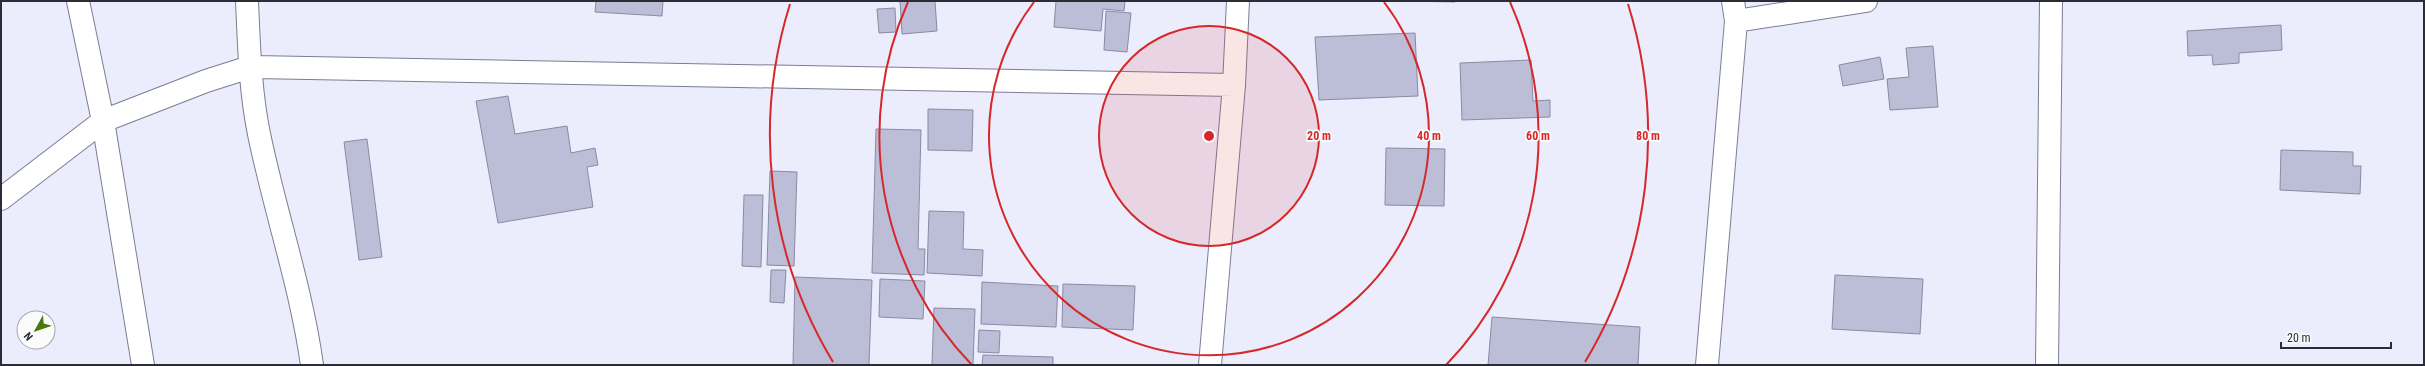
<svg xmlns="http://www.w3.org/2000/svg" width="2425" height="366" font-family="'Roboto Condensed',sans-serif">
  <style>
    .building { fill: #bcbdd7; stroke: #8a8aa3 }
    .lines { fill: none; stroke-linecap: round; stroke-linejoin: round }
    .minor-casing { stroke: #7c7d94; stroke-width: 24 }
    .minor { stroke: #fff; stroke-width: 22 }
    .ring { fill: none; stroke: #d62828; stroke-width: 2 }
    .centre { fill: #d62828; stroke: #fbfbfb; stroke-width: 2 }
    .ring-label { font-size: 12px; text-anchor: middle; font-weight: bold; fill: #d62828; stroke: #fbfbfb; stroke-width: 3.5; stroke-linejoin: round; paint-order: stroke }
  </style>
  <rect width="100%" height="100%" fill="#ebecfc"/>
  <path class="building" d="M596 1H663L662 16 595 12Z
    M900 1H935L937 31 902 34Z
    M1056 1H1125L1124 11 1103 9 1101 31 1054 27Z
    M1405 1H1455V2Z
    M895 8 896 32 879 33 877 9Z
    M1106 11 1131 13 1127 52 1104 50Z
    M2281 25 2282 50 2239 53V63L2213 65 2212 55 2188 56 2187 31Z
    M1415 33 1418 96 1319 100 1315 37Z
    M1933 46 1938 107 1890 110 1887 79 1909 77 1906 48Z
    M1880 57 1884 79 1843 86 1839 65Z
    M1531 60 1533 101 1550 100V117L1462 120 1460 63Z
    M508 96 515 134 567 126 571 153 595 148 598 165 587 167 593 207 498 223 476 101Z
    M928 109 973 110 972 151 928 150Z
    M876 129 921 130 918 249H925L924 275 872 273Z
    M367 139 382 257 359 260 344 142Z
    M1386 148 1445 149 1444 206 1385 205Z
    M2281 150 2353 152V166H2361L2360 194 2280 190Z
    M770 171 797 172 794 266 767 265Z
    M744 195H763L761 267 742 266Z
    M929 211 964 212 963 249 983 250 982 276 927 273Z
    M771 270H786L784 303 770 302Z
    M1835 275 1923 279 1920 334 1832 329Z
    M795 277 872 280 869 365H793Z
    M880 279 925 281 923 319 879 317Z
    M982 282 1058 286 1056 327 981 324Z
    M1063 284 1135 286 1133 330 1062 327Z
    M934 308 975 309 973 365H932Z
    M1492 317 1640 327 1638 365H1488Z
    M979 330 1000 331 999 353 978 352Z
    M983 355 1053 357V365H982Z"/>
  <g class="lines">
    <g class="minor-casing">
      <path id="minor" d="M78 1 103 121 143 365
        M247 1C249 45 250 90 259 134 275 212 301 286 312 365
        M1736 21 1866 1
        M1 199 103 121 206 81 250 67 1234 85
        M1210 365 1234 85 1238 1
        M1707 365 1736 21 1733 1
        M2047 365 2051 1"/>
    </g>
    <use href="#minor" class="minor"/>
  </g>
  <circle cx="1209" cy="136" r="110" fill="#d62828" fill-opacity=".12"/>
  <g class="ring">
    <circle cx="1209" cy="136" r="110"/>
    <path d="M1384 2A220 220 0 1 1 1034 2"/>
    <path d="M972 365A329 329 0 0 1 908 2M1510 2A329 329 0 0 1 1446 365"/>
    <path d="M833 362A439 439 0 0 1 790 4M1628 4A439 439 0 0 1 1585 362"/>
  </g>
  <circle cx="1209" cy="136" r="6" class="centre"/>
  <g class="ring-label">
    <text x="1319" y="140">20 m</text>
    <text x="1429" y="140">40 m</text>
    <text x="1538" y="140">60 m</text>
    <text x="1648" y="140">80 m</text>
  </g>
  <rect width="2425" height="366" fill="none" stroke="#2c2c36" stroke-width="4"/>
  <g transform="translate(36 330) rotate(230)"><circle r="19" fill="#fbfbfb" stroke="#a8a8ac"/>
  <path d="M0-3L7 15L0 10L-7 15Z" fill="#457b0d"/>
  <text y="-6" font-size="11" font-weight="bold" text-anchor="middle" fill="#2c2c36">N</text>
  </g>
  <path d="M2281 342v6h110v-6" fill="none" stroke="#2c2c36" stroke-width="2"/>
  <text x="2287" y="342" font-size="12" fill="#2c2c36" stroke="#fbfbfb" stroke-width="3" paint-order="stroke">20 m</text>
</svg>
